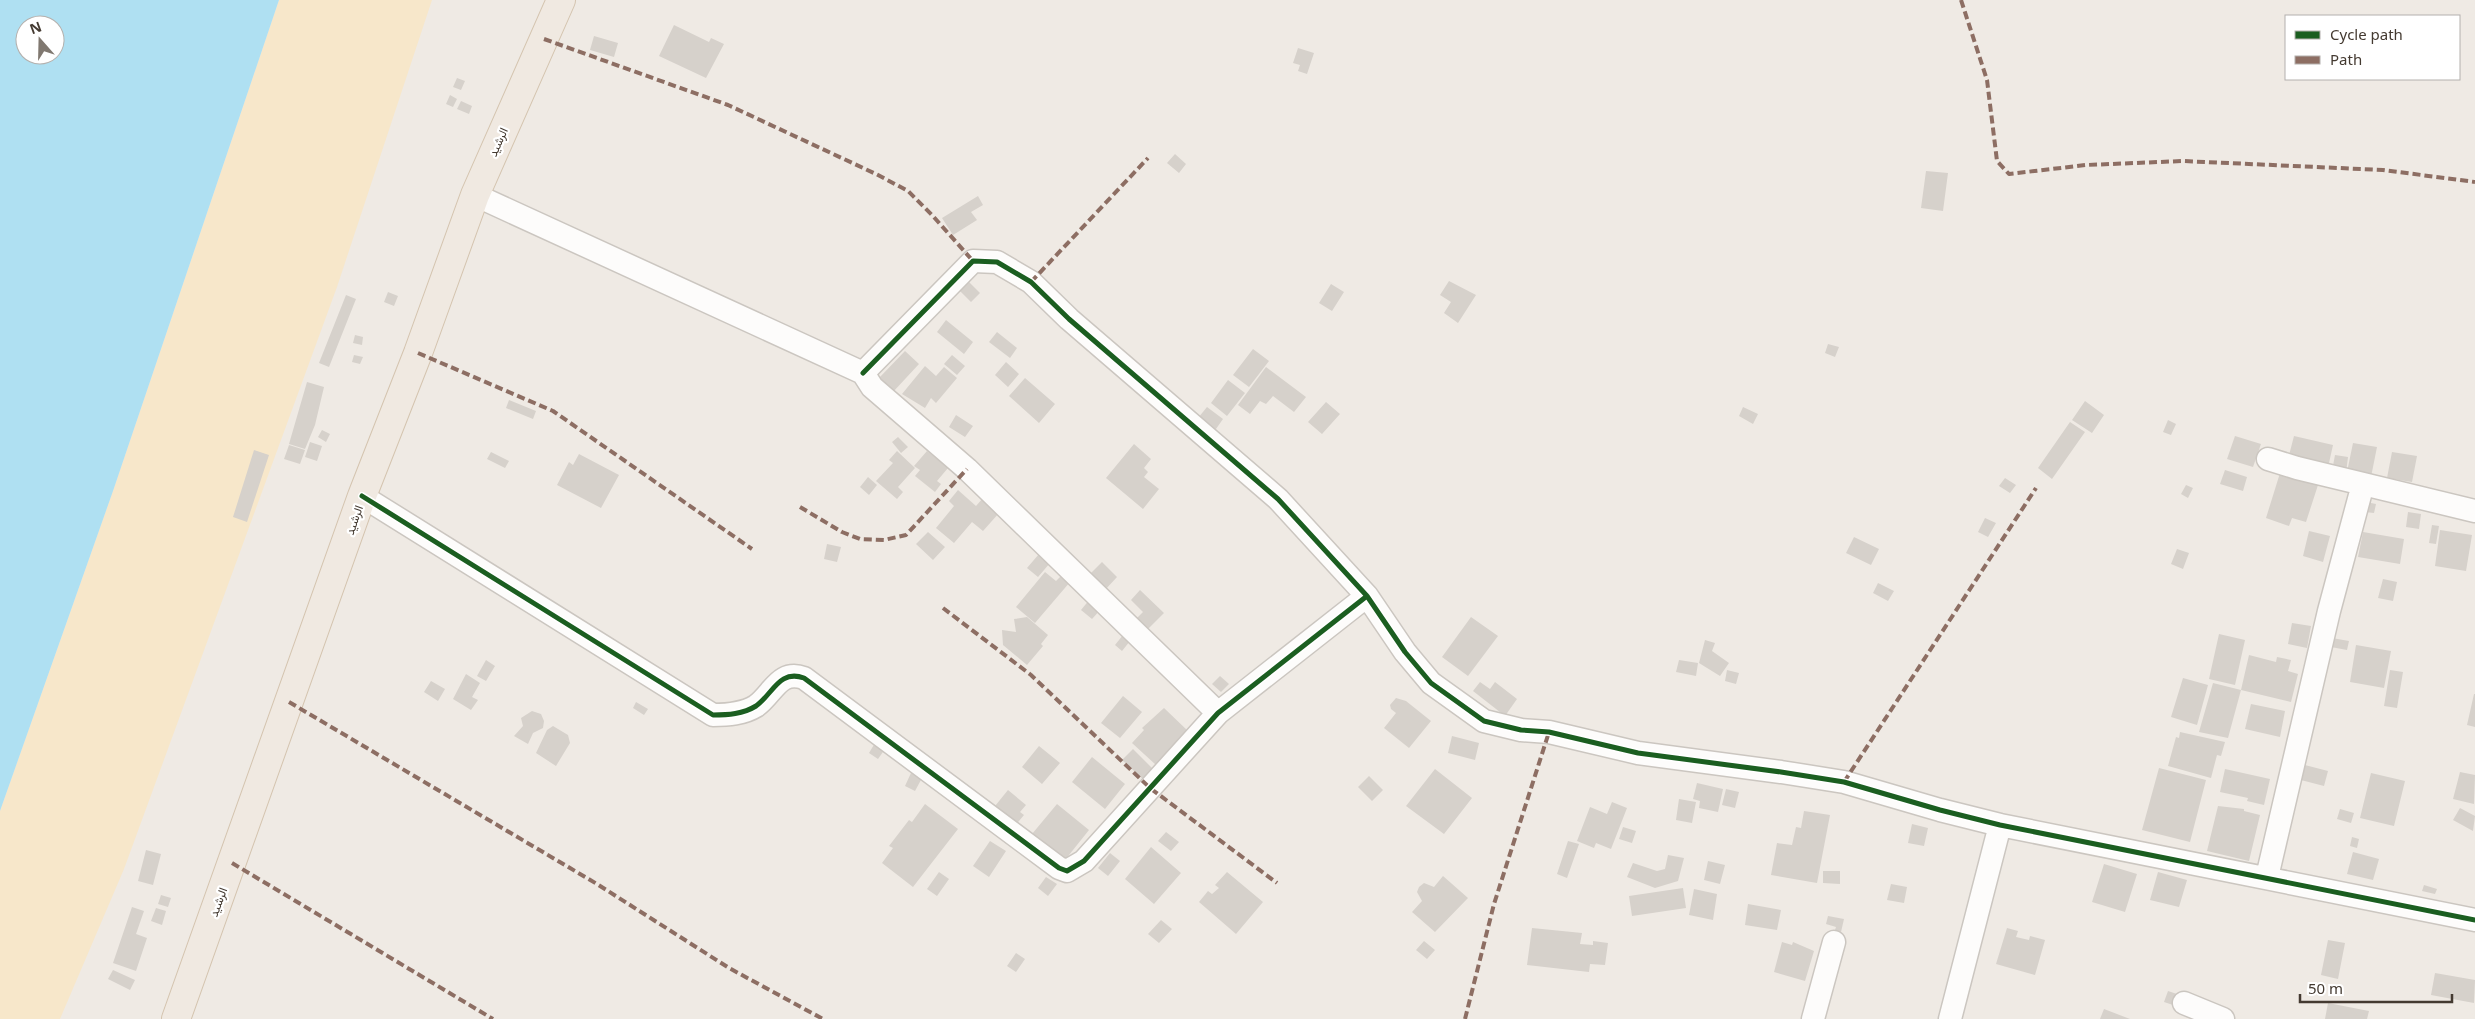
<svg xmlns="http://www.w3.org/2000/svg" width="2475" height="1019" font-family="'Noto Sans',Vazirmatn,sans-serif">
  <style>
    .sand { fill: #f7e7ca }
    .water { fill: #afe0f2; fill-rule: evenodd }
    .building { fill: #d6d1cb }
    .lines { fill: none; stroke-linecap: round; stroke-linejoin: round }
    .minor-casing { stroke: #cbc6c0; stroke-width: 25 }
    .major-casing { stroke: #d4c4af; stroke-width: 30 }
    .minor { stroke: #fdfcfb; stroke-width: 22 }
    .major { stroke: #f0e9e1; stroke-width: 28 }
    .quiet { stroke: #8d6e63; stroke-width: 4; stroke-dasharray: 8 4; stroke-linecap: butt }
    .cycleway-casing { stroke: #fff; stroke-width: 8 }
    .cycleway { stroke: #1b5e20; stroke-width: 5 }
    .labels { text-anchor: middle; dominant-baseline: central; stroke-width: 4.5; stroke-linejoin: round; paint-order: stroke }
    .street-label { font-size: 12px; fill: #443a31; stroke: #fff }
  </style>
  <rect width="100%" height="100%" fill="#efeae4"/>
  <path class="sand" d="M279 0H432L337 287 124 869 60 1019H0V811L113 491Z"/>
  <path class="water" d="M0 0H279L113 491 0 811ZM25 25H55V55H25Z"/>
  <path class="building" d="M674 25 709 42 711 38 724 44 706 78 659 56Z
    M594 36 618 43 614 57 590 50Z
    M1298 48 1314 53 1307 74 1298 71 1300 65 1293 63Z
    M457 78 465 81 461 90 453 87Z
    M450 95 457 99 453 107 446 104Z
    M461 101 472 106 469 114 457 109Z
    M1175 154 1186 164 1179 173 1167 163Z
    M1926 171 1948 173 1943 211 1921 208Z
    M978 196 983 205 971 212 977 220 953 235 942 218Z
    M1449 281 1476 295 1458 323 1444 313 1451 302 1440 295Z
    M969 282 980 293 971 302 960 291Z
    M1331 284 1344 292 1332 311 1319 303Z
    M388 292 398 296 394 306 384 302Z
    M346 295 356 299 329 367 319 363Z
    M946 320 973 342 964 354 937 332Z
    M997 332 1017 348 1010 358 989 342Z
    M355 335 363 337 362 345 353 343Z
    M1828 344 1839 347 1835 357 1825 353Z
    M1253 349 1269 361 1249 387 1233 375Z
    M905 351 919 364 893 392 879 378Z
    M354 355 363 357 360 364 352 362Z
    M952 355 965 366 957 375 944 364Z
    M1006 362 1019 374 1008 387 995 375Z
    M925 366 936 376 944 367 957 378 936 403 931 398 925 408 902 394Z
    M1266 367 1306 397 1294 412 1273 396 1266 404 1260 401 1250 414 1238 405Z
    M1025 378 1055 404 1039 423 1009 396Z
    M1228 380 1245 393 1227 416 1211 403Z
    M307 382 324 387 315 425 305 449 289 444Z
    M509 400 536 411 533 419 506 408Z
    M2085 401 2104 415 2092 433 2072 420Z
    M1326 402 1340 414 1322 434 1308 422Z
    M1207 407 1223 419 1211 436 1194 423Z
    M1743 407 1758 414 1753 424 1739 416Z
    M956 415 973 426 965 437 949 427Z
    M2168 420 2176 424 2171 435 2163 432Z
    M2070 422 2085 432 2052 479 2038 468Z
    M322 430 330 434 326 442 318 437Z
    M2235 436 2261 444 2253 467 2227 459Z
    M2294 436 2333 445 2327 472 2287 463Z
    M898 437 908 447 901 453 892 442Z
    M310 442 322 446 317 461 305 457Z
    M2353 443 2377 447 2371 477 2347 472Z
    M1134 444 1151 459 1144 468 1148 472 1144 477 1159 489 1143 509 1106 478Z
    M289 445 305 450 300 464 284 459Z
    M254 450 269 455 247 522 233 517Z
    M897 451 915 468 898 487 903 492 897 499 876 481 893 463 889 460Z
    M927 451 948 468 937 481 941 484 935 492 915 476 920 470 914 466Z
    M491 452 509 461 505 468 487 459Z
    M2392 452 2417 456 2412 482 2387 478Z
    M579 454 619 475 601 508 557 485 569 462 573 465Z
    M2335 455 2348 457 2346 473 2332 471Z
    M2225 470 2247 477 2243 491 2220 484Z
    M2280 473 2318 485 2306 522 2292 518 2289 526 2266 518Z
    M868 477 877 485 869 495 860 487Z
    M2005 478 2016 485 2010 493 1999 486Z
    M2186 485 2193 488 2188 498 2181 494Z
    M958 490 976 506 983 498 999 513 983 531 972 522 954 543 936 528 954 506 949 501Z
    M2366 502 2376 504 2374 513 2365 512Z
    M2408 512 2421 514 2419 529 2406 527Z
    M1985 518 1996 523 1988 537 1978 532Z
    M2432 525 2439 526 2436 544 2429 543Z
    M2440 530 2472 535 2466 571 2435 566Z
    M2309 531 2330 536 2323 562 2303 556Z
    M928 532 945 547 933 560 916 544Z
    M2363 532 2404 539 2400 564 2358 557Z
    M1854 537 1879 549 1871 565 1846 553Z
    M827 544 841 547 837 562 824 559Z
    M2177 549 2189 553 2183 569 2171 564Z
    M1039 554 1050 563 1038 577 1027 568Z
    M1102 562 1117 577 1105 590 1089 575Z
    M1045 572 1056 581 1062 575 1070 582 1035 623 1016 607Z
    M2383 579 2397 582 2393 601 2378 598Z
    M1878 583 1894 591 1888 601 1873 593Z
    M1140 590 1164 613 1147 630 1136 619 1143 612 1131 600Z
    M1090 599 1102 608 1092 619 1081 610Z
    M1027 617 1048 635 1041 644 1043 646 1027 665 1003 645 1002 630 1016 632 1014 619Z
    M1471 617 1498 636 1468 676 1442 657Z
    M2292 623 2311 626 2307 648 2288 644Z
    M1127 630 1134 636 1122 651 1115 645Z
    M2219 634 2245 640 2235 685 2209 679Z
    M2332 638 2349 641 2347 650 2331 647Z
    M1705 640 1715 643 1712 651 1729 663 1720 676 1699 663Z
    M2356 645 2391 651 2384 688 2350 682Z
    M2249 655 2276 662 2277 657 2291 660 2288 671 2298 674 2291 702 2241 690Z
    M486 660 495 666 486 681 477 676Z
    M1679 660 1698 663 1696 676 1676 672Z
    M1727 670 1739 673 1736 684 1725 681Z
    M2390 670 2403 672 2397 708 2384 706Z
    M466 674 480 683 472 697 478 700 471 710 453 699Z
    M1220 676 1229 684 1221 692 1212 684Z
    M2183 678 2208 685 2197 725 2171 717Z
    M431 681 445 689 438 701 424 692Z
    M1480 682 1490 689 1495 682 1517 699 1505 716 1473 691Z
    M2213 683 2241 690 2228 738 2199 732Z
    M2474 694H2475V727L2467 725Z
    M1123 696 1142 712 1120 738 1101 723Z
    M1396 698 1406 701 1431 721 1409 748 1384 728 1396 713 1391 709 1390 705Z
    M636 702 648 709 644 715 633 708Z
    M2251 704 2285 711 2280 737 2245 729Z
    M1164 708 1188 731 1156 765 1132 743 1144 730 1142 728Z
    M532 711 541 714 544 721 543 728 533 733 528 744 514 736 523 726 521 718Z
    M553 726 568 735 570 743 556 766 536 753 547 730Z
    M2180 732 2225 742 2221 756 2217 755 2211 778 2168 766 2176 737 2179 738Z
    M1452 736 1479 743 1475 760 1448 753Z
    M875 743 885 749 878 759 869 753Z
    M1039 746 1060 763 1042 784 1022 767Z
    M1133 749 1155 771 1145 781 1122 760Z
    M1092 757 1125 784 1105 809 1072 782Z
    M2301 764 2328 771 2324 786 2297 779Z
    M2159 768 2206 780 2190 842 2142 830Z
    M1435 769 1472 798 1444 834 1406 806Z
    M2225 769 2270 779 2264 805 2247 801 2248 798 2220 792Z
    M2460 772 2475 775 2474 804 2453 799Z
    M911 773 922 778 915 791 905 786Z
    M2371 773 2405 781 2394 826 2360 818Z
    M1369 776 1383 790 1372 801 1358 787Z
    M1697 783 1723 789 1718 812 1699 808 1700 801 1693 799Z
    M1726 789 1739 792 1735 808 1722 805Z
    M1008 790 1026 805 1020 812 1024 815 1013 828 991 811Z
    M1679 799 1696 802 1692 823 1676 820Z
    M1612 802 1627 808 1611 849 1596 843 1594 848 1577 841 1590 807 1607 814Z
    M925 804 958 829 913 887 882 863 893 848 889 846 909 820 912 822Z
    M1057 804 1089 830 1065 860 1032 834Z
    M2218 806 2244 809V811L2260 815 2249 861 2207 851Z
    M2460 808 2475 816 2473 831 2453 820Z
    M2340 809 2354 813 2351 823 2337 819Z
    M1804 811 1830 815 1817 883 1771 875 1777 843 1792 845 1796 827 1801 828Z
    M1912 824 1928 828 1924 846 1908 843Z
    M1623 827 1636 831 1632 843 1619 839Z
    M1166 832 1179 842 1171 851 1158 841Z
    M2352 837 2359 839 2357 848 2350 846Z
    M990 841 1006 851 989 877 973 866Z
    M1568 841 1579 844 1567 878 1557 874Z
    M1151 847 1181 873 1154 904 1125 879Z
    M146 850 161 854 153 885 138 881Z
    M2353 852 2379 859 2373 880 2347 874Z
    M1110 853 1120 861 1108 876 1098 868Z
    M1668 855 1684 858 1678 881 1655 888 1627 877 1633 863 1657 871 1665 869Z
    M1708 861 1725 865 1720 884 1704 880Z
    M2104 864 2137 874 2125 912 2092 902Z
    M1823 871H1840V884L1823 883Z
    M939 872 949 879 937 896 927 889Z
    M1227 872 1263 902 1236 934 1199 902 1208 891 1212 894 1219 888 1215 885Z
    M2158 872 2187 880 2179 907 2150 900Z
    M1443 876 1468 898 1435 932 1412 912 1422 901 1417 892 1419 887 1424 883 1434 887Z
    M1046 877 1057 884 1048 896 1038 888Z
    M1891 884 1907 887 1904 903 1887 900Z
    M2424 885 2437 889 2435 894 2422 891Z
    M1683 888 1686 908 1632 916 1629 896Z
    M1694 889 1717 894 1713 920 1689 915Z
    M161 895 171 898 168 907 158 904Z
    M1748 904 1781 910 1777 930 1745 925Z
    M132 907 144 911 136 934 147 938 136 971 113 963Z
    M156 908 166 911 162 925 151 921Z
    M1828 916 1844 919 1841 932 1835 930 1836 927 1826 924Z
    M1161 920 1172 929 1159 943 1148 934Z
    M1532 928 1582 933 1580 944 1593 945V941L1608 943 1605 965 1590 964 1589 972 1527 965Z
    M2007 928 2018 931 2016 937 2029 940 2030 936 2045 940 2035 975 1996 964Z
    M2328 940 2345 943 2338 979 2321 975Z
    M1424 941 1435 950 1427 959 1416 950Z
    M1782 942 1792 945 1793 942 1814 951 1805 981 1774 972Z
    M1016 953 1025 959 1016 972 1007 966Z
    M113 970 135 980 130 990 108 979Z
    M2435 973 2475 980 2474 1003 2431 995Z
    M2168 991 2180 995 2176 1006 2164 1002Z
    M2328 1003 2369 1011 2367 1019H2325Z
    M2104 1009 2130 1019H2100Z"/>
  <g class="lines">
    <g class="minor-casing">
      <path id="minor" d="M475 195 863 373 872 387 967 469 1218 713
        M863 373 973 261 997 262 1031 282 1069 319 1278 499 1367 596 1405 652 1431 683 1484 721 1521 730 1549 732 1638 753 1781 772 1844 782 1940 810 2000 825 2475 920
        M2268 459 2297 468 2475 511
        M362 496 713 715C728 715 743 714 756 706 773 694 779 669 804 678L1059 868 1067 871 1084 861 1218 713 1367 596
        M2267 877 2329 611 2363 484
        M2184 1003 2223 1019
        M1813 1019 1834 942
        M1950 1019 2000 825"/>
    </g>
    <g class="major-casing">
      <path id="major" d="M176 1019 362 496 418 353 475 195 561 0"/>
    </g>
    <use href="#minor" class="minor"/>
    <use href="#major" class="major"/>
    <path class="quiet" d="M1961 0 1987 80 1997 161 2009 174 2086 165 2183 161 2383 170 2475 182
      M544 39 728 105 876 174 908 191 932 215 973 261
      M1031 282 1148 158
      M418 353 553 411 752 549
      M800 507 842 532 860 539 884 540 906 535 967 469
      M943 608 1031 675 1150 788 1277 883
      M289 702 597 884 729 968 823 1019
      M1844 782 2036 488
      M232 863 493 1019
      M1465 1019 1494 904 1549 732"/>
    <g class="cycleway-casing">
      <path id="cycleway" d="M863 373 973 261 997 262 1031 282 1069 319 1278 499 1367 596 1405 652 1431 683 1484 721 1521 730 1549 732 1638 753 1781 772 1844 782 1940 810 2000 825 2475 920
        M362 496 713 715C728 715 743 714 756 706 773 694 779 669 804 678L1059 868 1067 871 1084 861 1218 713 1367 596"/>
    </g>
    <use href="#cycleway" class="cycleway"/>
  </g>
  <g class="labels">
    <g class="street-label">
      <text transform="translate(498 142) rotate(-66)">الرشيد</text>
      <text transform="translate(354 520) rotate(-71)">الرشيد</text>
      <text transform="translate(218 902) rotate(-70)">الرشيد</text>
    </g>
  </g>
  <rect x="2285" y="15" width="175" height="65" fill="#ffffff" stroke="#b4b0ad"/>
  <rect x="2295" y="31" width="25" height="8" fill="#1b5e20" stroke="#b4b0ad"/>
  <text x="2330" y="40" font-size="15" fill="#443a31">Cycle path</text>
  <rect x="2295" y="56" width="25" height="8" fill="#8d6e63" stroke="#b4b0ad"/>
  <text x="2330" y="65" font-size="15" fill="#443a31">Path</text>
  <g transform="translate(40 40) rotate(340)"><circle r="24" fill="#ffffff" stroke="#b4b0ad"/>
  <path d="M0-4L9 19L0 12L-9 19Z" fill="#807870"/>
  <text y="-8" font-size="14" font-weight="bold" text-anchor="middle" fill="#443a31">N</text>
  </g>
  <path d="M2300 994v8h152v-8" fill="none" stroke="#443a31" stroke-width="2.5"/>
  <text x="2308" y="994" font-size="15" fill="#443a31" stroke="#ffffff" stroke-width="4" paint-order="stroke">50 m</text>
</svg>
